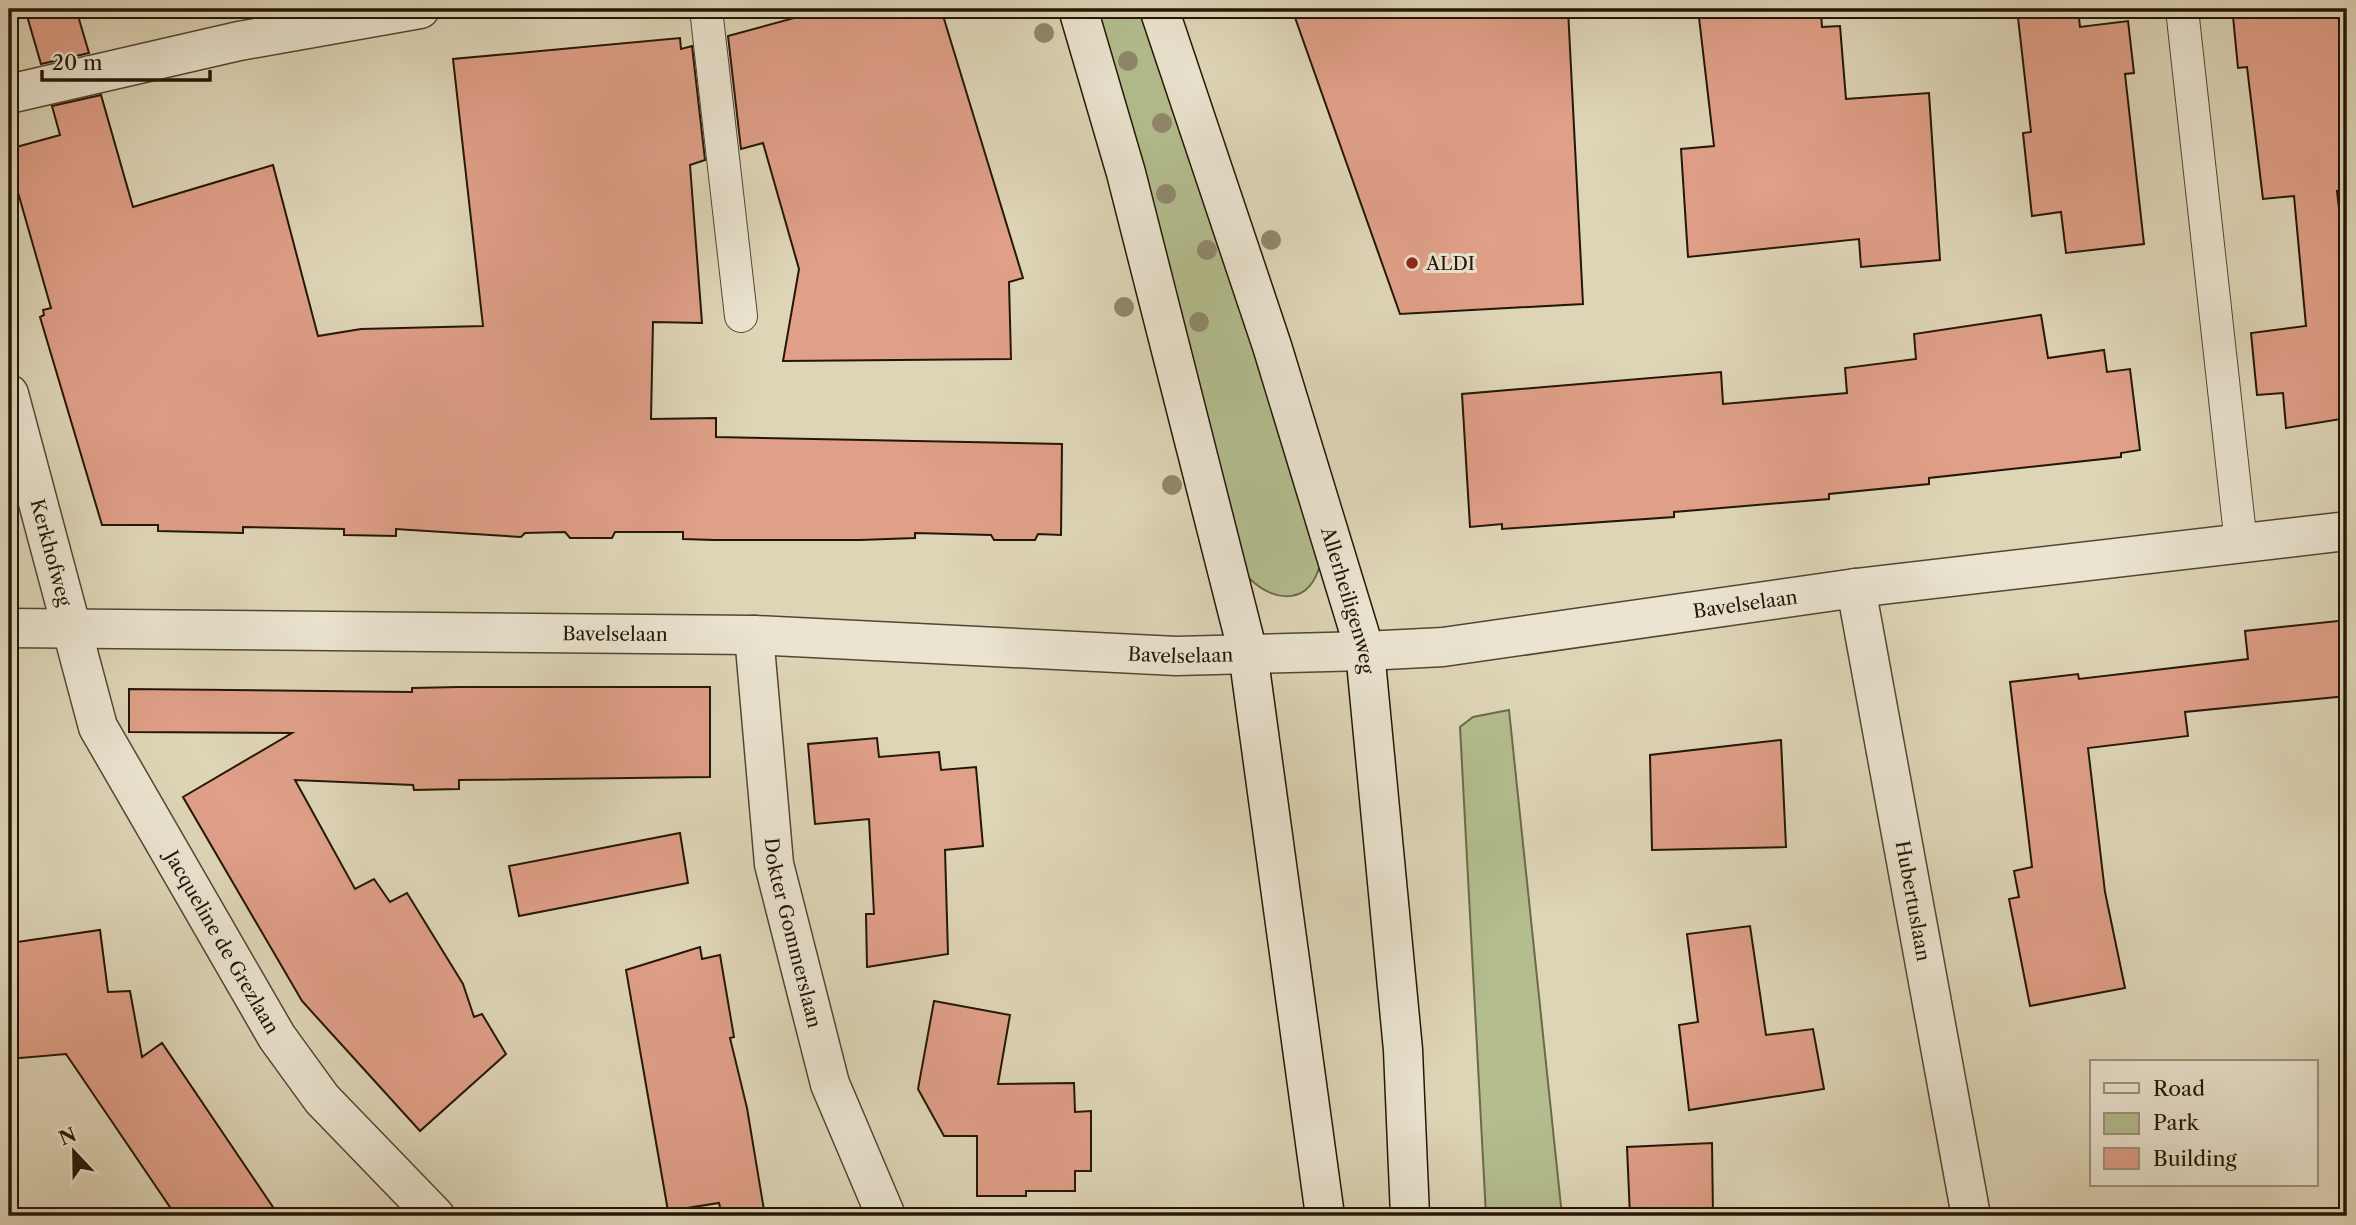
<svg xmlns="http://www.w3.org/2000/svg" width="2356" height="1225" font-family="'Libre Caslon Text',serif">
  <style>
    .green { fill: #b3bd8e; stroke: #6c6a4a; stroke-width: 2 }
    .building { fill: #df9f88; stroke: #241706; stroke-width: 2 }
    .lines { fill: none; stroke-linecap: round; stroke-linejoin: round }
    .service-casing { stroke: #524632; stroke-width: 34 }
    .minor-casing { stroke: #524632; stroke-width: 41 }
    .secondary-casing { stroke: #241706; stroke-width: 41 }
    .service { stroke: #eae4d0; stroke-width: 32 }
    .minor { stroke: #eae4d0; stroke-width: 38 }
    .secondary { stroke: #eae4d0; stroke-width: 38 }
    .tree { fill: #8f886c }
    .poi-dot { fill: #8f2418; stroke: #eae4d0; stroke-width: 2.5 }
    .labels { text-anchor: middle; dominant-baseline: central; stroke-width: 6; stroke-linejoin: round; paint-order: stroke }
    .poi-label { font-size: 19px; fill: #241706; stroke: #eae4d0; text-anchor: start }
    .street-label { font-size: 19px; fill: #241706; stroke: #eae4d0 }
  </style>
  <rect width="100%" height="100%" fill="#ded5b7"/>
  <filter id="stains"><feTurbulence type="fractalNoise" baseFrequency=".00286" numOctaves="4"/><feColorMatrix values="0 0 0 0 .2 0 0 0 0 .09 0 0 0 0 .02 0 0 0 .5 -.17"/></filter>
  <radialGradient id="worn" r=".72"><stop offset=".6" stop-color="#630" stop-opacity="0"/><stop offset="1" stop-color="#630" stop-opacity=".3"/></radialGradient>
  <path class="green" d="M1093 9H1139L1243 315 1320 564C1311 603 1277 605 1250 579 1245 573 1242 561 1239 554Z
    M1509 710 1562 1216H1486L1460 727 1473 717Z"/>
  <path class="building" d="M25 9H76L89 53 41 64Z
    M827 9H941L1023 278 1009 282 1011 359 783 361 799 269 763 143 741 149 728 36Z
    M1292 9H1568L1583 304 1400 314Z
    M1698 9H1737L1741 18 1821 13 1822 27 1840 26 1846 99 1929 93 1940 260 1861 267 1859 239 1688 257 1681 149 1714 146Z
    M2017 9H2078L2080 27 2128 21 2134 73 2125 74 2144 244 2066 253 2061 212 2032 216 2023 133 2031 132Z
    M2290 9H2341L2347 60V190L2337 191 2347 280V418L2286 428 2283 393 2257 395 2251 333 2306 326 2294 196 2263 199 2247 67 2238 68 2233 16Z
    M680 38 681 49 692 46 705 160 690 165 702 323 653 322 651 419 716 418V437L1062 444 1061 535 1038 534 1035 540H994L991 535 915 533V538L860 540H714L683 539V532H615L612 538H570L565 532 525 533 521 537 396 529V536L344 535V529L243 527V533L158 531V525H102L40 317 44 315 43 310 51 308 9 161V149L60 135 52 106 101 95 133 207 273 165 318 336 361 329 483 326 453 59Z
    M2041 315 2048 358 2104 350 2107 372 2130 369 2140 450 2121 453V457L1929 478V484L1829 494V499L1674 512V517L1502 529V524L1470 527 1462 394 1721 372 1723 404 1847 393 1845 368 1916 359 1914 334Z
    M2347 620V696L2185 712 2188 736 2088 748 2105 892 2125 988 2030 1006 2009 899 2019 897 2014 871 2032 867 2010 682 2078 674 2079 679 2248 659 2245 631Z
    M459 687H710V777L459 780V789L414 790 413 785 295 780 355 889 374 879 390 902 407 893 463 984 474 1017 482 1014 506 1054 420 1131 302 1001 183 797 292 733 129 732V689L412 692V688Z
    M877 738 879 757 939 752 941 770 976 767 983 846 945 850 948 954 867 967 866 914H874L869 819 815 824 808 744Z
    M1781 740 1786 847 1652 850 1650 755Z
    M680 833 688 883 519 916 509 866Z
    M1750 926 1766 1035 1813 1029 1824 1089 1689 1110 1679 1025 1698 1022 1687 934Z
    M100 930 108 992 130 991 142 1057 162 1043 279 1216H176L66 1054 9 1059V1001L18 1000 10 943Z
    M700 947 702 959 720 955 734 1037 730 1038 747 1108 765 1216H722L719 1203 668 1211 626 970Z
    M934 1001 1010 1015 998 1084 1074 1083 1075 1112 1091 1111V1171H1075V1191H1026V1196H977V1136H944L918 1089Z
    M1712 1143 1713 1216H1630L1627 1147Z"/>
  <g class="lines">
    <g class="service-casing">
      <path id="service" d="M706 9 741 316
        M2182 9 2241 544"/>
    </g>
    <g class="minor-casing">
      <g id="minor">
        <path d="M9 94 239 41 420 9"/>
        <path id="s1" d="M9 394 98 727 277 1037 322 1099 435 1216"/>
        <path id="s2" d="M1856 588 1971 1216"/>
        <path id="s3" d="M9 628 754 635 1176 656 1365 651 1443 647 1856 588 2347 531"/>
        <path id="s4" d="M754 635 774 864 830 1084 886 1216"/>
      </g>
    </g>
    <g class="secondary-casing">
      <g id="secondary">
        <path d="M1078 9 1126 173 1248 653 1325 1216"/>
        <path id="s5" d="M1159 9 1272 346 1365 651 1403 1050 1410 1216"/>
      </g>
    </g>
    <use href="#service" class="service"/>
    <use href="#minor" class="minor"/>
    <use href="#secondary" class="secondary"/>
  </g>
  <g class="tree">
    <circle cx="1044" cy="33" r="10"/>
    <circle cx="1128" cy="61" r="10"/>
    <circle cx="1162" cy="123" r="10"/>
    <circle cx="1166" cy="194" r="10"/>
    <circle cx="1271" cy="240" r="10"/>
    <circle cx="1207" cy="250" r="10"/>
    <circle cx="1124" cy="307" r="10"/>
    <circle cx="1199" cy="322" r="10"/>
    <circle cx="1172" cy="485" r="10"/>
  </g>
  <circle class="poi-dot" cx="1412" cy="263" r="7"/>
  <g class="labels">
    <g class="poi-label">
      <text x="1426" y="263">ALDI</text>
    </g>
    <g class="street-label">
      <text stroke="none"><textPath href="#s1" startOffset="164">Kerkhofweg</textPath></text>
      <text stroke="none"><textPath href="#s5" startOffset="621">Allerheiligenweg</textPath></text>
      <text stroke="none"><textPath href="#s3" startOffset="1740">Bavelselaan</textPath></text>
      <text stroke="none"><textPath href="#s3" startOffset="606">Bavelselaan</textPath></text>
      <text stroke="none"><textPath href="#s3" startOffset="1172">Bavelselaan</textPath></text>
      <text stroke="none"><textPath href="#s2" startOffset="318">Hubertuslaan</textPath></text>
      <text stroke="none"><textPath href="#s4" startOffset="301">Dokter Gommerslaan</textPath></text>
      <text stroke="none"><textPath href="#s1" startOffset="593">Jacqueline de Grezlaan</textPath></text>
    </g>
  </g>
  <rect width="2356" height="1225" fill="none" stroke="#ded5b7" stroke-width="35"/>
  <rect x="10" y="10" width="2335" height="1204" fill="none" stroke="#241706" stroke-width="3.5"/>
  <rect x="18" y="18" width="2321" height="1190" fill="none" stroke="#241706" stroke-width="2"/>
  <rect x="2090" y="1060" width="228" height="126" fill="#eae4d0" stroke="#9b927f" stroke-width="2"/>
  <rect x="2104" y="1083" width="35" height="10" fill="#eae4d0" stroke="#9b927f" stroke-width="2"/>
  <text x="2153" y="1096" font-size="21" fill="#241706">Road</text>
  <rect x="2104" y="1113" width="35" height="21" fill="#b3bd8e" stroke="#9b927f" stroke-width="2"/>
  <text x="2153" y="1130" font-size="21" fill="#241706">Park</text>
  <rect x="2104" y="1148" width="35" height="21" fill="#df9f88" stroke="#9b927f" stroke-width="2"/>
  <text x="2153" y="1166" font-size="21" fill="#241706">Building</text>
  <g transform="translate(74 1152) rotate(338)" stroke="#eae4d0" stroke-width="5" paint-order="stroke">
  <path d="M0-5L12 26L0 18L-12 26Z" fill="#241706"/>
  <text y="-10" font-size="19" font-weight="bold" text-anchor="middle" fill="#241706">N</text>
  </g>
  <path d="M42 70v10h168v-10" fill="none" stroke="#241706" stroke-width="3.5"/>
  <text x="52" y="70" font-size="21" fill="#241706" stroke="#eae4d0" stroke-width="5" paint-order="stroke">20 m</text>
  <rect width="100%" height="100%" filter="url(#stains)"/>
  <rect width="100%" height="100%" fill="url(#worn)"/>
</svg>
